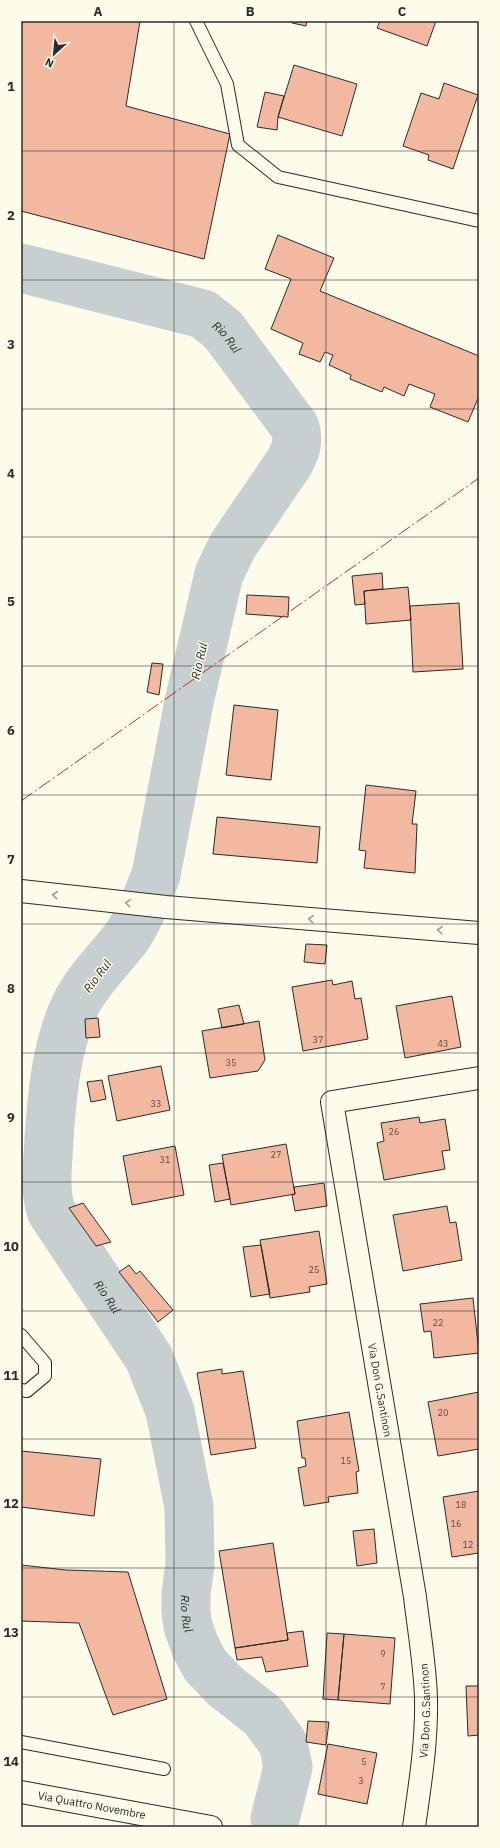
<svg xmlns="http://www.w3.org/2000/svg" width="500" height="1848" font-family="'IBM Plex Sans',sans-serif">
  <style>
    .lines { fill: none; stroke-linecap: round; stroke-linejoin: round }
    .river { stroke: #c7d0d0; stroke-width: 49 }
    .building { fill: #f2b8a0; stroke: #2b2b2b }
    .lane-casing { stroke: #2b2b2b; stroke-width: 14 }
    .street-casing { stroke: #2b2b2b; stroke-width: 24 }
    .secondary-casing { stroke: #2b2b2b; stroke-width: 24 }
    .lane { stroke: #fdfbea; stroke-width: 12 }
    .street { stroke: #fdfbea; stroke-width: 22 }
    .secondary { stroke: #fdfbea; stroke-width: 22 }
    .power { stroke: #c62828; stroke-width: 1; stroke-dasharray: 14 3 2 3; stroke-linecap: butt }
    .oneway { stroke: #9e9d94 }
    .grid { fill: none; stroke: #2b2b2b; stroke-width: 1; stroke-opacity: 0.55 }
    .labels { text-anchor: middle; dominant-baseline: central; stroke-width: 3; stroke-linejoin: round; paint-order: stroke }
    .number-label { font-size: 9px; fill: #5d4e48 }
    .street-label { font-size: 11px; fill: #2b2b2b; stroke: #fdfbea }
    .water-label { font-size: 12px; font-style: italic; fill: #2b2b2b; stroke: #fdfbea }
    .neatline { fill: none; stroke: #2b2b2b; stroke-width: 1.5 }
    .grid-label { font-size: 13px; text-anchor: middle; font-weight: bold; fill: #2b2b2b }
  </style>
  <rect width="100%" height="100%" fill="#fdfbea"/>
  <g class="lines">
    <path class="river" id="s1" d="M21 268 203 314 223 330 295 427C299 441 296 450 289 463L233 545 219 574 189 702 156 875C148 895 138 921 126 938 109 960 87 981 75 1006 56 1047 52 1095 49 1139 48 1164 44 1187 51 1211L149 1358 170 1411 189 1507 190 1565 186 1593V1612L188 1626 195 1646 205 1665 225 1686 263 1716 283 1743 288 1767 275 1819"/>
  </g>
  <path class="building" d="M21 21H140L126 106 230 134 204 259 21 211Z
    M292 21H307L306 26 292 23Z
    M380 21H436L427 46 377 28Z
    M294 65 357 84 342 136 278 117Z
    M444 83 478 95 453 169 428 160 429 155 403 146 421 93 439 99Z
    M265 92 284 96 278 117 277 130 257 127Z
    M278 235 334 258 320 291 479 356V396L468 422 430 407 435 394 409 384 404 396 384 387 382 392 350 379 351 375 329 365 333 355 325 352 320 362 299 354 303 343 271 329 291 279 265 269Z
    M382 573 383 589 364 591 365 604 355 605 352 576Z
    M408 587 411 620 366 624 364 591Z
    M247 595 289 597 288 617 246 614Z
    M459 603 463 669 413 672 410 606Z
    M152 663 163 664 159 695 147 692Z
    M234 705 278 710 271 780 226 775Z
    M366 785 416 791 412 824H417L415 873 364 868 366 851 359 850Z
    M217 817 320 827 317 863 213 854Z
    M306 944 327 945 325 964 304 962Z
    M332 980 333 985 352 981 355 999 361 998 368 1039 303 1051 292 987Z
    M452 996 461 1047 405 1058 396 1006Z
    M239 1005 244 1024 222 1028 218 1009Z
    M98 1018 100 1037 86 1038 85 1019Z
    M259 1021 265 1060 258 1071 210 1078 202 1031Z
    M161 1066 170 1110 117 1121 108 1076Z
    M102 1080 106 1099 91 1102 87 1082Z
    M419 1117 420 1123 445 1119 450 1150 442 1151 445 1169 384 1180 377 1143 384 1141 381 1123Z
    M286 1144 295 1194 231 1205 222 1155Z
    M175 1146 184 1195 132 1205 123 1156Z
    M223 1163 230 1199 215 1202 209 1165Z
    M324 1183 327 1206 295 1211 292 1195 295 1194 294 1187Z
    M83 1203 111 1242 96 1246 69 1208Z
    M447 1206 450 1223 456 1222 462 1260 403 1271 393 1215Z
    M319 1231 327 1284 309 1287 310 1292 270 1298 260 1240Z
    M261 1245 270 1294 251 1297 243 1247Z
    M129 1265 136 1274 140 1271 173 1310 158 1322 119 1272Z
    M473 1298 479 1353 434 1358 431 1331 424 1332 420 1304Z
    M222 1369V1374L243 1371 256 1448 211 1455 197 1373Z
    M479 1392V1449L438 1456 428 1402Z
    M349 1412 359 1471 356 1472 358 1493 328 1497 329 1502 304 1506 298 1468 306 1466 305 1458H302L297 1421Z
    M21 1451 101 1459 94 1516 21 1507Z
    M479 1491V1553L452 1557 443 1497Z
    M374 1529 377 1563 357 1566 353 1531Z
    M273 1543 288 1640 235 1648 219 1551Z
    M21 1565 66 1570 128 1572 167 1699 113 1715 79 1623 21 1621Z
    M303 1631 308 1666 266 1672 262 1657 237 1660 235 1648 288 1640 287 1633Z
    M327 1633 344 1634 338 1700 323 1699Z
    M344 1634 395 1638 390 1704 338 1700Z
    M466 1686H479V1735L468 1736Z
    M308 1721 329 1722 326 1745 306 1742Z
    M328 1744 377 1753 367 1804 318 1794Z"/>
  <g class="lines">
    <g class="lane-casing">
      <path id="lane" d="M196 21 227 84 238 145 278 177 479 221
        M21 1335 45 1363V1376L27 1391 21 1390
        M21 1742 164 1769"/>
    </g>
    <g class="street-casing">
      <g id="street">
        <path d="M21 891 166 907 479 933"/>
        <path id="s2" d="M414 1827C420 1784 427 1742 426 1698 425 1665 419 1631 415 1597L332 1102 479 1078"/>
      </g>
    </g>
    <g class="secondary-casing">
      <g id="secondary">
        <path id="s3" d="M21 1792 211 1827"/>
      </g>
    </g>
    <use href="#lane" class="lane"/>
    <use href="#street" class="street"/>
    <use href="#secondary" class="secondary"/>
    <path class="power" d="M21 801 479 478"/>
  </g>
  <defs><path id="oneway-chevron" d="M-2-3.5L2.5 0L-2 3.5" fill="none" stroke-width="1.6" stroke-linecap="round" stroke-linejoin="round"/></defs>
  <g class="oneway">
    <use href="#oneway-chevron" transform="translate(55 895) rotate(-174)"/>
    <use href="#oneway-chevron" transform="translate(128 903) rotate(-174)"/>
    <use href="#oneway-chevron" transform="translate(311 919) rotate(-175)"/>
    <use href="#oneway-chevron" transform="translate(440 930) rotate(-175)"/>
  </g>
  <path class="grid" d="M174 21V1827M326 21V1827M21 151H479M21 280H479M21 409H479M21 537H479M21 666H479M21 795H479M21 924H479M21 1053H479M21 1182H479M21 1311H479M21 1439H479M21 1568H479M21 1697H479"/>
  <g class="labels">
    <g class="number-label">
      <text x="318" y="1039">37</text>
      <text x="443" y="1043">43</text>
      <text x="231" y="1062">35</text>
      <text x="156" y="1103">33</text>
      <text x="394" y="1131">26</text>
      <text x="276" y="1154">27</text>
      <text x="165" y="1159">31</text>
      <text x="314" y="1269">25</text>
      <text x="438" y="1322">22</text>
      <text x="443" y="1412">20</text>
      <text x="346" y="1460">15</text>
      <text x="461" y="1504">18</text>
      <text x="456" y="1523">16</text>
      <text x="468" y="1544">12</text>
      <text x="383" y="1653">9</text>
      <text x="383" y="1686">7</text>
      <text x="364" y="1761">5</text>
      <text x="361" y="1780">3</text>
    </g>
    <g class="street-label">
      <text transform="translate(380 1390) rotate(80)">Via Don G.Santinon</text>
      <text stroke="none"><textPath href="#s2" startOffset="117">Via Don G.Santinon</textPath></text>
      <text stroke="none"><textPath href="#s3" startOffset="72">Via Quattro Novembre</textPath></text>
    </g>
    <g class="water-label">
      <text stroke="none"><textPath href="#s1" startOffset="221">Rio Rul</textPath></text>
      <text transform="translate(199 661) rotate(-77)">Rio Rul</text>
      <text transform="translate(97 976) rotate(-53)">Rio Rul</text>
      <text stroke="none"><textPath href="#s1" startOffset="1277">Rio Rul</textPath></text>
      <text stroke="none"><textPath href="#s1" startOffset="1613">Rio Rul</textPath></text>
    </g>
  </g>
  <rect width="500" height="1848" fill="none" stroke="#fdfbea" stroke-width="44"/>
  <g transform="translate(54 54) rotate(207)" stroke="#fdfbea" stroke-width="3" paint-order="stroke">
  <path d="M0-3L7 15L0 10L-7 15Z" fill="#2b2b2b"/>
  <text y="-6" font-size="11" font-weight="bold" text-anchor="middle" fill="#2b2b2b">N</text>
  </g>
  <rect x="22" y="22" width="456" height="1804" class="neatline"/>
  <g class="grid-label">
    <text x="98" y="16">A</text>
    <text x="250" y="16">B</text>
    <text x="402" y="16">C</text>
    <text x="11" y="91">1</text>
    <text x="11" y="220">2</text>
    <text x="11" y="349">3</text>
    <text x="11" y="478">4</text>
    <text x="11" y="606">5</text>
    <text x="11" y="735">6</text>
    <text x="11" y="864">7</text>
    <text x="11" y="993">8</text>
    <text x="11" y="1122">9</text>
    <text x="11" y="1251">10</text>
    <text x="11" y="1380">11</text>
    <text x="11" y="1508">12</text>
    <text x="11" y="1637">13</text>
    <text x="11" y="1766">14</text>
  </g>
</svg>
